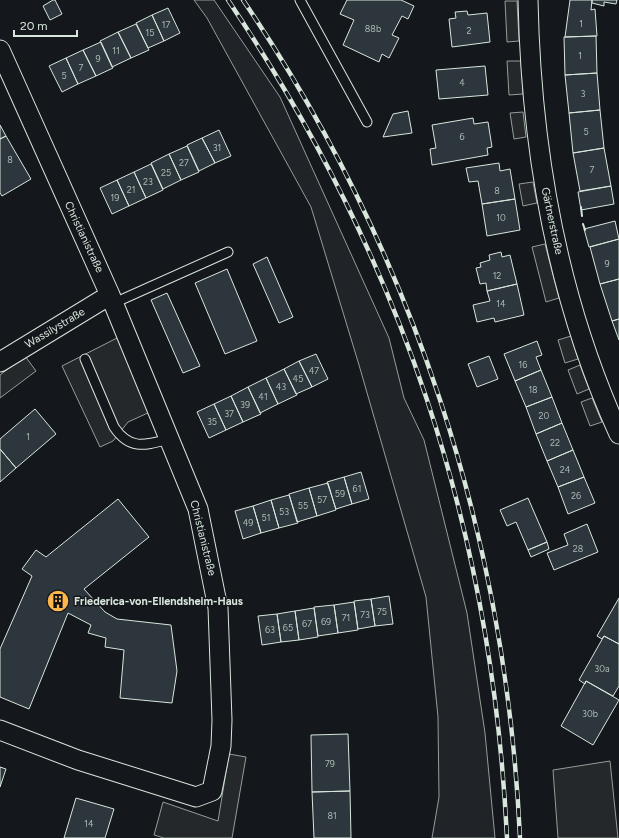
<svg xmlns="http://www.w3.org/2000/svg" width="619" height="838" font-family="Figtree,sans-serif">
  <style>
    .green { fill: #202428; stroke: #939e99 }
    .parking { fill: #24282b; stroke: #939e99 }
    .building { fill: #2c363c; stroke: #d8e6dc }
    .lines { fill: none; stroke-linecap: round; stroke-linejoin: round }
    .service-casing { stroke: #d8e6dc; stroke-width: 11 }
    .minor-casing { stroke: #d8e6dc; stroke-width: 21 }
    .service { stroke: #14181c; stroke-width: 9 }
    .minor { stroke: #14181c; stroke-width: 19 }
    .rail-casing { stroke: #d8e6dc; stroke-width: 4.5 }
    .rail { stroke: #14181c; stroke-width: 3; stroke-dasharray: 9; stroke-linecap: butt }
    .wall { stroke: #d8e6dc; stroke-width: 2 }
    .labels { text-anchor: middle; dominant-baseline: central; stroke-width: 3; stroke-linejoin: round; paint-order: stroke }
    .number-label { font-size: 9px; fill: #adbab4 }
    .street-label { font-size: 11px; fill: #d8e6dc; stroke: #14181c }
    .poi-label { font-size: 11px; font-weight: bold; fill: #d8e6dc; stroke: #14181c; text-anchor: start }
  </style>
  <rect width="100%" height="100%" fill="#14181c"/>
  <path class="green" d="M194 0H214L280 97 389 338 404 398 424 440 467 613 485 733 495 838H432L439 797 438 717 426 597 359 365 311 207 207 18Z"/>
  <path class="parking" d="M505 1H517L519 41 507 42Z
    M507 61H521L523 94 509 95Z
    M523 112 526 137 514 139 510 113Z
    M533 182 537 203 523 206 519 184Z
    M545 244 559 298 546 302 532 247Z
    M571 336 578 359 565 363 558 340Z
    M117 338 150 412 128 422 113 441 100 447 62 366Z
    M25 356 36 371 0 398V375Z
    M580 365 589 389 577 394 568 370Z
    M592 398 602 422 590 426 581 402Z
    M229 754 246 757 232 838H164L154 835 163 802 218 821Z
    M610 761 618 838H558L553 770Z"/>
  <path class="building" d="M53 0H55L62 14 50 20 43 6Z
    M347 0H401L414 6 408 19 402 16 392 35 399 38 389 58 382 54 379 62 343 45 354 20 340 14Z
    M570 0H592L591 10 595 9 597 36 565 37Z
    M592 0H617L616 4 604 2V6L592 3Z
    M168 8 180 33 164 41 152 15Z
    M467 11 468 15 487 13 490 42 452 47 449 19 456 18 455 12Z
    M152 15 164 41 148 48 136 23Z
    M136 24 149 50 131 58 118 32Z
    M118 32 131 58 112 67 100 41Z
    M596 36 597 73 565 75 564 37Z
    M101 42 113 68 96 76 83 50Z
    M83 50 96 76 78 84 66 58Z
    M66 58 78 84 62 92 49 66Z
    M485 66 488 95 439 99 436 70Z
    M597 73 600 110 569 113 565 75Z
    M600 110 604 148 573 153 569 113Z
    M408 111 412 133 383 137 393 114Z
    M473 118 474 124 488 122 492 147 487 148 488 155 432 165 430 149 436 148 432 125Z
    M0 125 6 136 0 139Z
    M219 130 231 156 215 163 202 138Z
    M6 136 31 179 2 196 0 193V139Z
    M202 138 215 163 199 171 187 145Z
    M187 146 199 172 181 180 169 154Z
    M604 148 611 186 580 191 573 153Z
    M169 154 181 180 163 189 151 163Z
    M499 163 500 171 510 169 515 199 482 204 478 181 469 182 466 168Z
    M151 164 163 190 146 198 134 172Z
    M134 172 146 198 129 206 117 180Z
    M117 180 129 206 112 214 100 188Z
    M611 186 614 204 581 210 578 192Z
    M515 199 520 230 487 236 482 204Z
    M615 221 619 239 589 247 584 229Z
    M619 239V279L600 284 590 247Z
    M501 252 502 257 510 255 517 284 487 291 486 283 480 284 476 268 481 267 480 263 490 260 489 255Z
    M267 257 293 317 279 323 253 264Z
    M227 269 257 341 225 354 195 283Z
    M619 279V319L612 321 600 284Z
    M517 284 524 315 495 322 494 318 477 322 473 305 490 301 487 291Z
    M167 293 200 366 183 373 151 300Z
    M619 319V340L612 321Z
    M537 341 542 355 536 357 541 370 515 381 504 354Z
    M316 354 328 379 312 387 299 361Z
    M489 356 498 379 477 387 468 364Z
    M299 361 312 387 296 394 284 369Z
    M284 369 297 395 278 404 266 378Z
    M541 370 552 397 526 407 515 381Z
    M266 378 278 404 260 413 248 387Z
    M248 387 261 414 243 422 231 396Z
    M231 396 243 422 226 430 214 404Z
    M552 397 562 423 536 434 526 407Z
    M214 404 226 430 209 438 197 412Z
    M35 409 56 434 16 468 0 449V439Z
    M562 423 573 450 547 461 536 434Z
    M0 449 16 468 0 482Z
    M573 450 584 477 558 487 547 461Z
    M361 472 369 499 352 504 344 477Z
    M344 477 352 504 336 509 327 482Z
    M584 477 595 503 568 514 558 487Z
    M328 483 336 510 317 516 309 488Z
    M309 488 317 516 297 522 289 494Z
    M289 495 298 523 279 528 271 500Z
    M528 498 547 542 528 550 516 522 507 526 500 510Z
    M118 499 149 537 84 589 105 612 117 619 171 625 177 671 172 703 120 698 124 650 105 647 106 638 88 633 91 625 68 613 29 709 0 697V649L32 576 22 569 36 550 46 557Z
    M271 500 279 528 261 533 253 506Z
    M253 506 261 533 243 539 235 511Z
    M587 524 598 552 554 570 547 553 568 545 564 534Z
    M547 542 549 549 531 557 528 550Z
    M389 596 393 624 375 626 371 599Z
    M619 598V644L604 636 602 639 597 636Z
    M371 599 375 626 358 629 354 601Z
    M354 602 358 630 338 633 334 605Z
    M334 605 338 633 318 636 314 607Z
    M314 608 318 637 299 640 295 611Z
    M295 611 299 640 281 642 277 614Z
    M277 614 281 642 262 645 258 616Z
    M604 636 619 644V686L613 696 586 681 585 684 579 680Z
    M586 681 619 700 593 745 561 726Z
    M348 734 350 791 312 792 311 735Z
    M0 767 6 769 0 787Z
    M350 791 351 838H314L312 792Z
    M76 798 114 809 105 838H64Z"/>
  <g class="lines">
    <g class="service-casing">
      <path id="service" d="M300 0 367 122
        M114 303 228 252
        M85 359 114 427C130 451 146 445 169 439"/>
    </g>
    <g class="minor-casing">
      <path id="minor" d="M528 0C531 148 557 298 619 434
        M0 50 110 295 198 509 218 608 222 720 221 746 212 791 196 797 78 760 0 730
        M0 362 110 295"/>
    </g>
    <use href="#service" class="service"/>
    <use href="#minor" class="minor"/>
    <g class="rail-casing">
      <path id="rail" d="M228 0C401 257 492 528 507 838
        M243 0C413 251 506 536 520 838"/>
    </g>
    <use href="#rail" class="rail"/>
    <path class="wall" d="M581 207 582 216
      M583 224 585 230"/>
  </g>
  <defs>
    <g id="building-disc" transform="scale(1.15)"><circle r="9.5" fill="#ffb74d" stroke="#14181c"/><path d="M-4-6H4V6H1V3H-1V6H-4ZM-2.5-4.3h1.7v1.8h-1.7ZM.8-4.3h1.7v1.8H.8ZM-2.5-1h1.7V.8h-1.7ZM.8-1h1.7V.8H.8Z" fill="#111"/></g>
  </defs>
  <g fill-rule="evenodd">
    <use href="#building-disc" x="58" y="601"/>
  </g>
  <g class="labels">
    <g class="number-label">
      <text x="581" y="23">1</text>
      <text x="166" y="24">17</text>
      <text x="373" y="28">88b</text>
      <text x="469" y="30">2</text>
      <text x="150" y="32">15</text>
      <text x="116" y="50">11</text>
      <text x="580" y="55">1</text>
      <text x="98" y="58">9</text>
      <text x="81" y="67">7</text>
      <text x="64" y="75">5</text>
      <text x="462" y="82">4</text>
      <text x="583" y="93">3</text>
      <text x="586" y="131">5</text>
      <text x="462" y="136">6</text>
      <text x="217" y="147">31</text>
      <text x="10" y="159">8</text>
      <text x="184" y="162">27</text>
      <text x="592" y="169">7</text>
      <text x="166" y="172">25</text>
      <text x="148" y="181">23</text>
      <text x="131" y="189">21</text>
      <text x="497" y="190">8</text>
      <text x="115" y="197">19</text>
      <text x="501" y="217">10</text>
      <text x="607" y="263">9</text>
      <text x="497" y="275">12</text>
      <text x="501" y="303">14</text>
      <text x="523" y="364">16</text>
      <text x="314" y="370">47</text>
      <text x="298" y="378">45</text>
      <text x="281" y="386">43</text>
      <text x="533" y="389">18</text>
      <text x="263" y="396">41</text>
      <text x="245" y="404">39</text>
      <text x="229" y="413">37</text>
      <text x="544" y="415">20</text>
      <text x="212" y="421">35</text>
      <text x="28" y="436">1</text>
      <text x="555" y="442">22</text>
      <text x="565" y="469">24</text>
      <text x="357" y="488">61</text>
      <text x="340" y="493">59</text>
      <text x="576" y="495">26</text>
      <text x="322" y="499">57</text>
      <text x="303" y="505">55</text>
      <text x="284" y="511">53</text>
      <text x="266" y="517">51</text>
      <text x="248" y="522">49</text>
      <text x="578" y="548">28</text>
      <text x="382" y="611">75</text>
      <text x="365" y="614">73</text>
      <text x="346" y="617">71</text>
      <text x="326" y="621">69</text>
      <text x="307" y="623">67</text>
      <text x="288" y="627">65</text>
      <text x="270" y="629">63</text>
      <text x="602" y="668">30a</text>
      <text x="590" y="713">30b</text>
      <text x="330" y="763">79</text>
      <text x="332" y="815">81</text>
      <text x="89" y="823">14</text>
    </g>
    <g class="street-label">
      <text transform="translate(552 221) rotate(78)">Gärtnerstraße</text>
      <text transform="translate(84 237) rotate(65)">Christianistraße</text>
      <text transform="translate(55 328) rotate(-31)">Wassilystraße</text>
      <text transform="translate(203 538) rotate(76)">Christianistraße</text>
    </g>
    <g class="poi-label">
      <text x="74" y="601">Friederica-von-Ellendsheim-Haus</text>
    </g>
  </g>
  <path d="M14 30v6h63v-6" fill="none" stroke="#d8e6dc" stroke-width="2"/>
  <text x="20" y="30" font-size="12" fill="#d8e6dc" stroke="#14181c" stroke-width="3" paint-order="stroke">20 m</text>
</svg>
